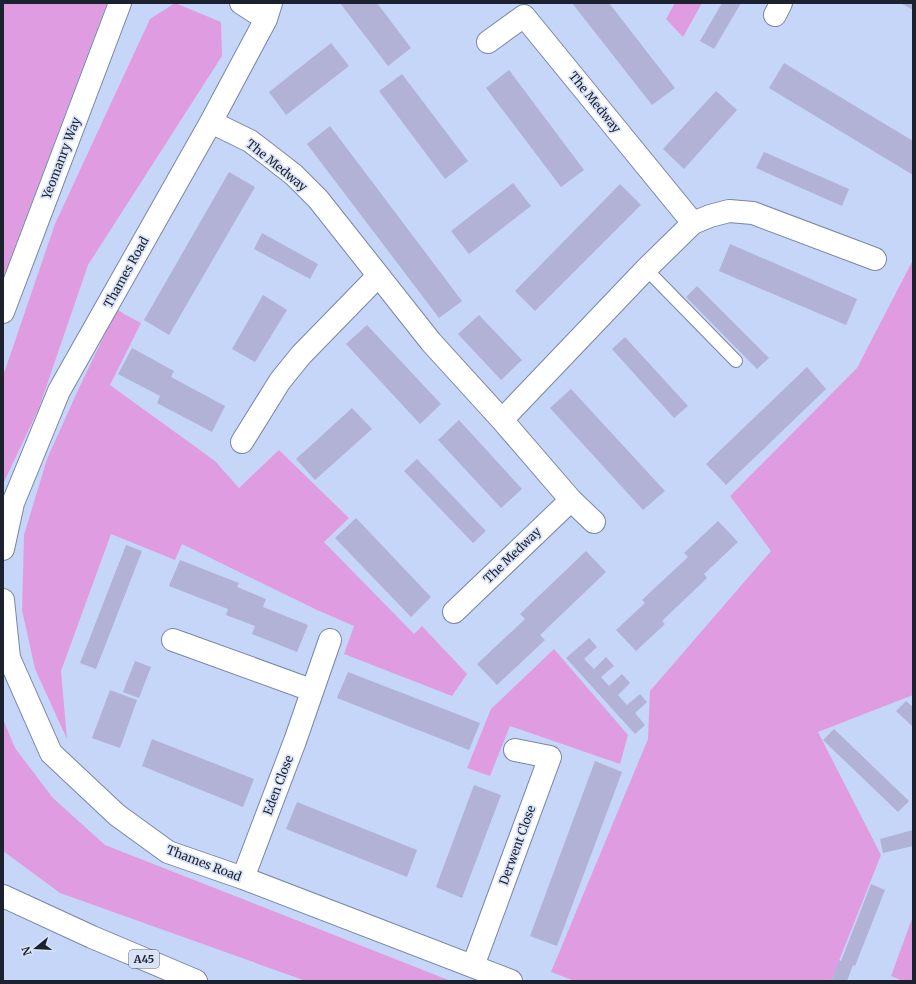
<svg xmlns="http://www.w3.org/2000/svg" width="916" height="984" font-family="Merriweather,serif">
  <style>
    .green { fill: #e09ce0 }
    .building { fill: #b2b1d6 }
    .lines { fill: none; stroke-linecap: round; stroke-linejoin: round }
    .service-casing { stroke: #7886a6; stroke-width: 14 }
    .minor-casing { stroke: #7886a6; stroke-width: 24 }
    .tertiary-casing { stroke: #7886a6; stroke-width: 24 }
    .trunk-casing { stroke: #7886a6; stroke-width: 24 }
    .service { stroke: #fff; stroke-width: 12 }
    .minor { stroke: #fff; stroke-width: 22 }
    .tertiary { stroke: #fff; stroke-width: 22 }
    .trunk { stroke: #fff; stroke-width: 22 }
    .labels { text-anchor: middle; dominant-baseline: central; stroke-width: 3.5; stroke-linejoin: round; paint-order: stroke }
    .shield { fill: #d9e3f8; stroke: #545b6b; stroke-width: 1 }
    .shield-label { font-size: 11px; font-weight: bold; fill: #1b212e }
    .street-label { font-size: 12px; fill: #1b212e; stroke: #d9e3f8 }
  </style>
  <rect width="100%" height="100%" fill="#c6d6f9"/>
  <path class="green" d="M3 3H107L3 278Z
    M175 3 221 22 222 56 88 265 39 408 3 484V376L55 224 150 19Z
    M675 3H702L683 37 666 19Z
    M913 260V695L818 732 881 855 831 981H575L551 972 648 739 650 691 771 551 730 496 857 368Z
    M117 309 124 314 141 323 110 385 215 461 239 488 279 450 349 518 324 542 414 634 422 626 467 674 452 696 344 654 354 626 317 610 182 544 175 560 111 534 61 671 67 739 35 669 22 610 24 535 47 459 79 388Z
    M554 649 628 735 620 764 510 726 490 776 467 768 491 709Z
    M3 719 15 748 53 798 105 845 451 981H306L60 893 3 851Z
    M913 916V981H903L891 976Z"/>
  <path class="building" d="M340 3H377L411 48 388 66Z
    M572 3H609L675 88 652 105Z
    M722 3H741L714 49 700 41Z
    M900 3H913V10L906 6Z
    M331 43 349 66 286 115 269 92Z
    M784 63 913 141V175L769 88Z
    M509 70 584 170 561 187 486 88Z
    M402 74 468 161 445 179 379 91Z
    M716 91 737 110 684 169 663 149Z
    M330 126 462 301 439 318 307 144Z
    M764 152 849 189 842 206 756 168Z
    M229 172 255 187 169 335 144 320Z
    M513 183 531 206 469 254 451 231Z
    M620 184 641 205 535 311 515 291Z
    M262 233 318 264 310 279 254 249Z
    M730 244 857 299 846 325 719 271Z
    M697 286 769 358 757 369 686 297Z
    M263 295 287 310 255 362 232 349Z
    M479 315 522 360 501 380 458 334Z
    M367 325 441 404 420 424 346 344Z
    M625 337 688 406 674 418 612 349Z
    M132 348 174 371 171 377 225 406 212 432 157 403 160 396 118 374Z
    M807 367 826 389 726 485 706 464Z
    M571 389 665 491 643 510 550 408Z
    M352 408 372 429 315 480 296 459Z
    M459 420 522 489 501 508 438 440Z
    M417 459 486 531 473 543 404 471Z
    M356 518 431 597 411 617 335 538Z
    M718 521 738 542 704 574 707 578 662 621 665 624 636 651 616 630 645 603 642 600 688 557 684 553Z
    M126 545 142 551 96 669 80 663Z
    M586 551 606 572 540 635 545 640 497 685 477 664 525 619 520 614Z
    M180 560 239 583 237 587 266 599 263 607 308 625 297 652 252 634 255 626 226 615 228 609 169 586Z
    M589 638 597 647 584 659 594 669 606 657 614 666 601 677 609 686 622 674 630 683 618 695 627 705 640 694 647 702 635 713 645 725 635 734 566 658Z
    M135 661 151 667 139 698 123 692Z
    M348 672 480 723 469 750 337 698Z
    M110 690 137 700 120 748 92 738Z
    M906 701 913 707V727L896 711Z
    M834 729 909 801 898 812 823 740Z
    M152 739 254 779 243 807 142 766Z
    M595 761 622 772 557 946 530 936Z
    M474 785 501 795 462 898 436 887Z
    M297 802 417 850 407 877 286 829Z
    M913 830V846L883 853 880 839Z
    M871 884 885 890 855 966 853 965 847 981H831L839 960 841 961Z"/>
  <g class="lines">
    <g class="service-casing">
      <path id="service" d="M646 269 736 361"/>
    </g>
    <g class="minor-casing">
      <path id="minor" d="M241 3 266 19
        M775 15 781 3
        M488 42 524 16 693 223
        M211 122 250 141 267 154 294 175 318 199 431 342 502 420 571 500 594 522
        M502 420 646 269 693 223 710 216 729 211 753 213 875 259
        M242 442 280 381 301 355 378 276
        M3 549 13 503 59 391 211 122 266 19 271 3
        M3 600 9 658 51 753 117 815 168 852 243 878 511 981
        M454 612 571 500
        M173 640 311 690
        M243 878 295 741 330 640
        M473 966 550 757 515 750"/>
    </g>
    <g class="tertiary-casing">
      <path id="tertiary" d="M3 312 120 3"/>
    </g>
    <g class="trunk-casing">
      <path id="trunk" d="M3 896 92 937 196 981"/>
    </g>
    <use href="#service" class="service"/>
    <use href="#minor" class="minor"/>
    <use href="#tertiary" class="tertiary"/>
    <use href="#trunk" class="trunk"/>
  </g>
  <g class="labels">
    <rect class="shield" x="129" y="950" width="30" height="18" rx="3"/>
    <g class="shield-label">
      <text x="144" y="959">A45</text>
    </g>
    <g class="street-label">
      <text transform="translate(595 102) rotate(51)">The Medway</text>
      <text transform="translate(61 158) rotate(-69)">Yeomanry Way</text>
      <text transform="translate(277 165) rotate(39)">The Medway</text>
      <text transform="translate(126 272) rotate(-61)">Thames Road</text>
      <text transform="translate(512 555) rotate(-44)">The Medway</text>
      <text transform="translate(278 785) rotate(-69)">Eden Close</text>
      <text transform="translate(517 845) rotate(-70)">Derwent Close</text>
      <text transform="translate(204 863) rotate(21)">Thames Road</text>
    </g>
  </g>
  <rect width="916" height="984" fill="none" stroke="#1b212e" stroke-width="8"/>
  <g transform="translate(36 948) rotate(252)" stroke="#d9e3f8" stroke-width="3" paint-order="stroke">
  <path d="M0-3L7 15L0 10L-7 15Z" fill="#1b212e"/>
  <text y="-6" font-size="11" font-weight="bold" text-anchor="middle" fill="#1b212e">N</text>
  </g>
</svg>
